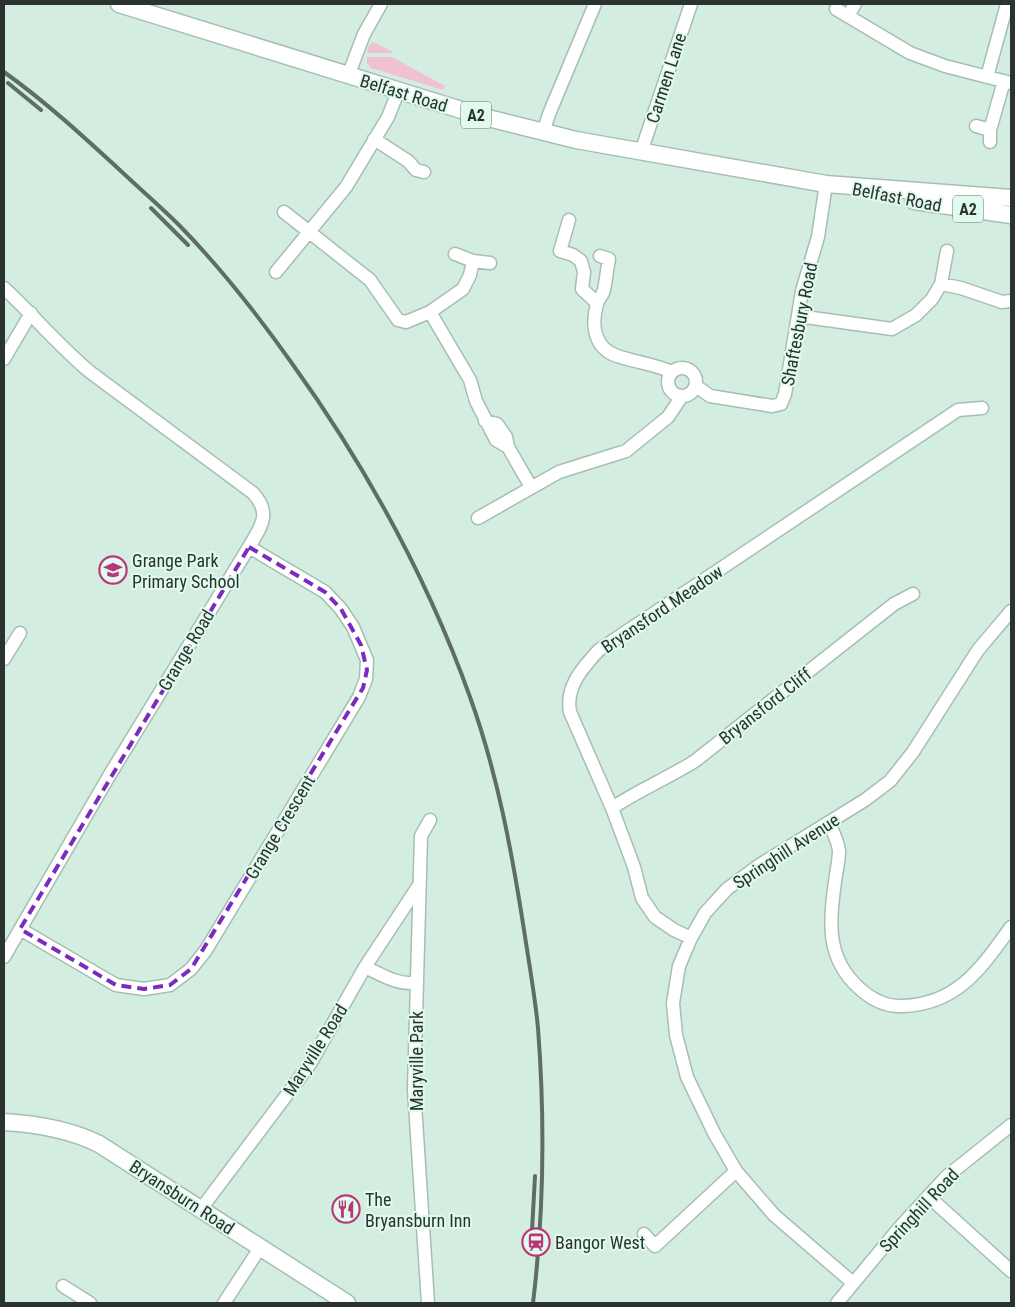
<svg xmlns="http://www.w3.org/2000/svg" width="1015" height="1307" font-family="'Roboto Condensed',sans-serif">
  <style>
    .green { fill: #efc1d2 }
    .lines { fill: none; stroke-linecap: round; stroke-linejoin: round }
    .minor-casing { stroke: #a6beb3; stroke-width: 15 }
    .major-casing { stroke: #a6beb3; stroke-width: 19 }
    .minor { stroke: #fff; stroke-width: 12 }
    .major { stroke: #fff; stroke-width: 16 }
    .rail { stroke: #5f6d67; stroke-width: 4 }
    .marked { fill: none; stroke: #7b2cbf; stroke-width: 4; stroke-dasharray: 10 6; stroke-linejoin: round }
    .labels { text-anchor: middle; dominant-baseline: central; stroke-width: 4; stroke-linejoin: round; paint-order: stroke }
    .shield { fill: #e1faee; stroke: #616f68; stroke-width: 1 }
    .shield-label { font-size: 16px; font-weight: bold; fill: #2a332f }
    .street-label { font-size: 18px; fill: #2a332f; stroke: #e1faee }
    .poi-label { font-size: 18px; fill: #2a332f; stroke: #e1faee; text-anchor: start }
  </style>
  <rect width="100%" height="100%" fill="#d4ede1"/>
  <path class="green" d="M373 42 393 52 392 53H367L368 47Z
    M367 57H392L445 86 443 90 371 68 367 63Z"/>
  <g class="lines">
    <g class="minor-casing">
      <path id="minor" d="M836 9 910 53 945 66 1011 83
        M848 16 855 4
        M348 76 364 34 381 4
        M987 77 1007 4
        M976 126 990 130
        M543 133 549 114 595 4
        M374 139 408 161 416 170 424 172
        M990 142V130L1004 81
        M641 152 691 4
        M284 212 370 280 398 320 406 322 430 312 463 289 470 275 473 261
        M569 220 560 251 573 255 581 261 584 272 582 289 597 303
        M455 254 473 261 490 263
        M600 256 609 259C607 269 606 280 604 290 603 295 598 299 597 304 591 325 594 348 617 356 635 362 654 364 672 372
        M276 272 346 187 388 117 398 92
        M941 284 961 288 1002 302 1011 301
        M4 288C33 315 59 346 90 372L253 493C272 514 261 526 249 547L109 776 4 957
        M430 312 470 380 476 401 496 440 508 447 531 487
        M798 316 892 329 916 315 932 299 941 284 947 251
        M4 359 31 313
        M668 382a14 14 0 1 1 28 0a14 14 0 1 1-28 0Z
        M696 386 710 396 772 406 781 404 785 394 802 291 818 237 826 184
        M485 421 497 424 506 437 508 447
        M478 518 559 472 626 451 668 417 682 396
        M4 659 20 633
        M612 808C639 790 668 778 695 761L894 604 913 594
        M829 823C833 832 838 841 839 851 839 861 836 872 835 882 829 922 826 958 859 988 871 999 886 1007 903 1006 958 1004 982 967 1011 927
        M20 929 116 985 144 989 170 985 191 969 206 950 359 697 366 679 367 660 353 627 341 609 325 592 249 547
        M691 938 674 930 655 917 642 898 634 867 612 808 570 712C565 687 583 667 599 650L958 410 982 408
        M365 967C382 975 397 985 417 983
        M928 1196 1011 1271
        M201 1209 310 1064 365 967 419 885
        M644 1234 655 1246 736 1171
        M853 1283 774 1215 736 1171 714 1133 687 1077 676 1035 673 1003 679 966 691 938 705 913 727 889 758 866 865 800 890 781 913 752 978 650 1011 611
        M63 1286 90 1303
        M224 1303 260 1248
        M428 1303 414 1089 421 836 430 820
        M837 1303 900 1227 946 1177 1011 1125"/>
    </g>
    <g class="major-casing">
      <path id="major" d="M119 4 484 117 576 140 826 184 1011 198
        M914 201 1011 215
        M4 1122C37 1124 69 1129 99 1144L347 1303"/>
    </g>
    <use href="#minor" class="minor"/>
    <use href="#major" class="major"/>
    <path class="rail" d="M4 72C46 102 84 137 122 172 141 190 161 207 179 225 220 267 257 314 291 362 365 465 427 577 470 697 497 772 512 852 524 930 529 963 535 996 538 1028 545 1120 544 1212 533 1303
      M8 83 41 110
      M151 208 188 245
      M532 1231 535 1176"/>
  </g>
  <path class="marked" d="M249 547 325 592 341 609 361 645 367 670 363 688 191 969 170 985 144 989 116 985 20 929Z"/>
  <defs>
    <g id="school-ring" transform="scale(1.4375)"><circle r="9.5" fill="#e1faee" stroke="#bb3678" stroke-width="1.5"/><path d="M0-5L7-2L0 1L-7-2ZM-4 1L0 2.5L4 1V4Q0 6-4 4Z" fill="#bb3678"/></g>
    <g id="restaurant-ring" transform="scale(1.4375)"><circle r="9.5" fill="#e1faee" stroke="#bb3678" stroke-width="1.5"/><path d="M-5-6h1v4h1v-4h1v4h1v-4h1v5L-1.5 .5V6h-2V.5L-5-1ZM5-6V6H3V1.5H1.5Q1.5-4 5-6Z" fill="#bb3678"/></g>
    <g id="station-ring" transform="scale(1.4375)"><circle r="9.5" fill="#e1faee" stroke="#bb3678" stroke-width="1.5"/><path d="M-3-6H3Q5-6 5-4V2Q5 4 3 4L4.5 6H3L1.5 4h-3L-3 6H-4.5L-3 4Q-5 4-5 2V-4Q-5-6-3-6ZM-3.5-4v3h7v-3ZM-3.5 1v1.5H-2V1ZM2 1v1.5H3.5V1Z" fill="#bb3678"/></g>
  </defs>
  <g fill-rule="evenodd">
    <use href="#school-ring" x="113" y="570"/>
    <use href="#restaurant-ring" x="346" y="1209"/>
    <use href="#station-ring" x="536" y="1242"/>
  </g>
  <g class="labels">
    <g class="shield">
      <rect x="461" y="101.5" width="30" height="27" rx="4"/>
      <rect x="953" y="195.5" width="30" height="27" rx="4"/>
    </g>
    <g class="shield-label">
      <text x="476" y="115">A2</text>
      <text x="968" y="209">A2</text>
    </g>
    <g class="street-label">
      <text transform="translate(666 78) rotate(-72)">Carmen Lane</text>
      <text transform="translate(404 93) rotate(17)">Belfast Road</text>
      <text transform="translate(897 197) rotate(11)">Belfast Road</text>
      <text transform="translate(799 324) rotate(-79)">Shaftesbury Road</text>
      <text transform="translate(662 609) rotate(-34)">Bryansford Meadow</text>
      <text transform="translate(186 650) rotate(-59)">Grange Road</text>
      <text transform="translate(765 706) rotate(-38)">Bryansford Cliff</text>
      <text transform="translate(280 827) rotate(-59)">Grange Crescent</text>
      <text transform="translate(786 851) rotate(-33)">Springhill Avenue</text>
      <text transform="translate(315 1050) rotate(-58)">Maryville Road</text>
      <text transform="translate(416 1061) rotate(-90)">Maryville Park</text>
      <text transform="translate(182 1197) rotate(33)">Bryansburn Road</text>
      <text transform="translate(919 1210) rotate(-47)">Springhill Road</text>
    </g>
    <g class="poi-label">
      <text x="132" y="560">Grange Park<tspan x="132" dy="21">Primary School</tspan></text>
      <text x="365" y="1199">The<tspan x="365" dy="21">Bryansburn Inn</tspan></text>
      <text x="555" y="1242">Bangor West</text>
    </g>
  </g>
  <rect width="1015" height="1307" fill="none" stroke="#2a332f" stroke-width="10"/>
</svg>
